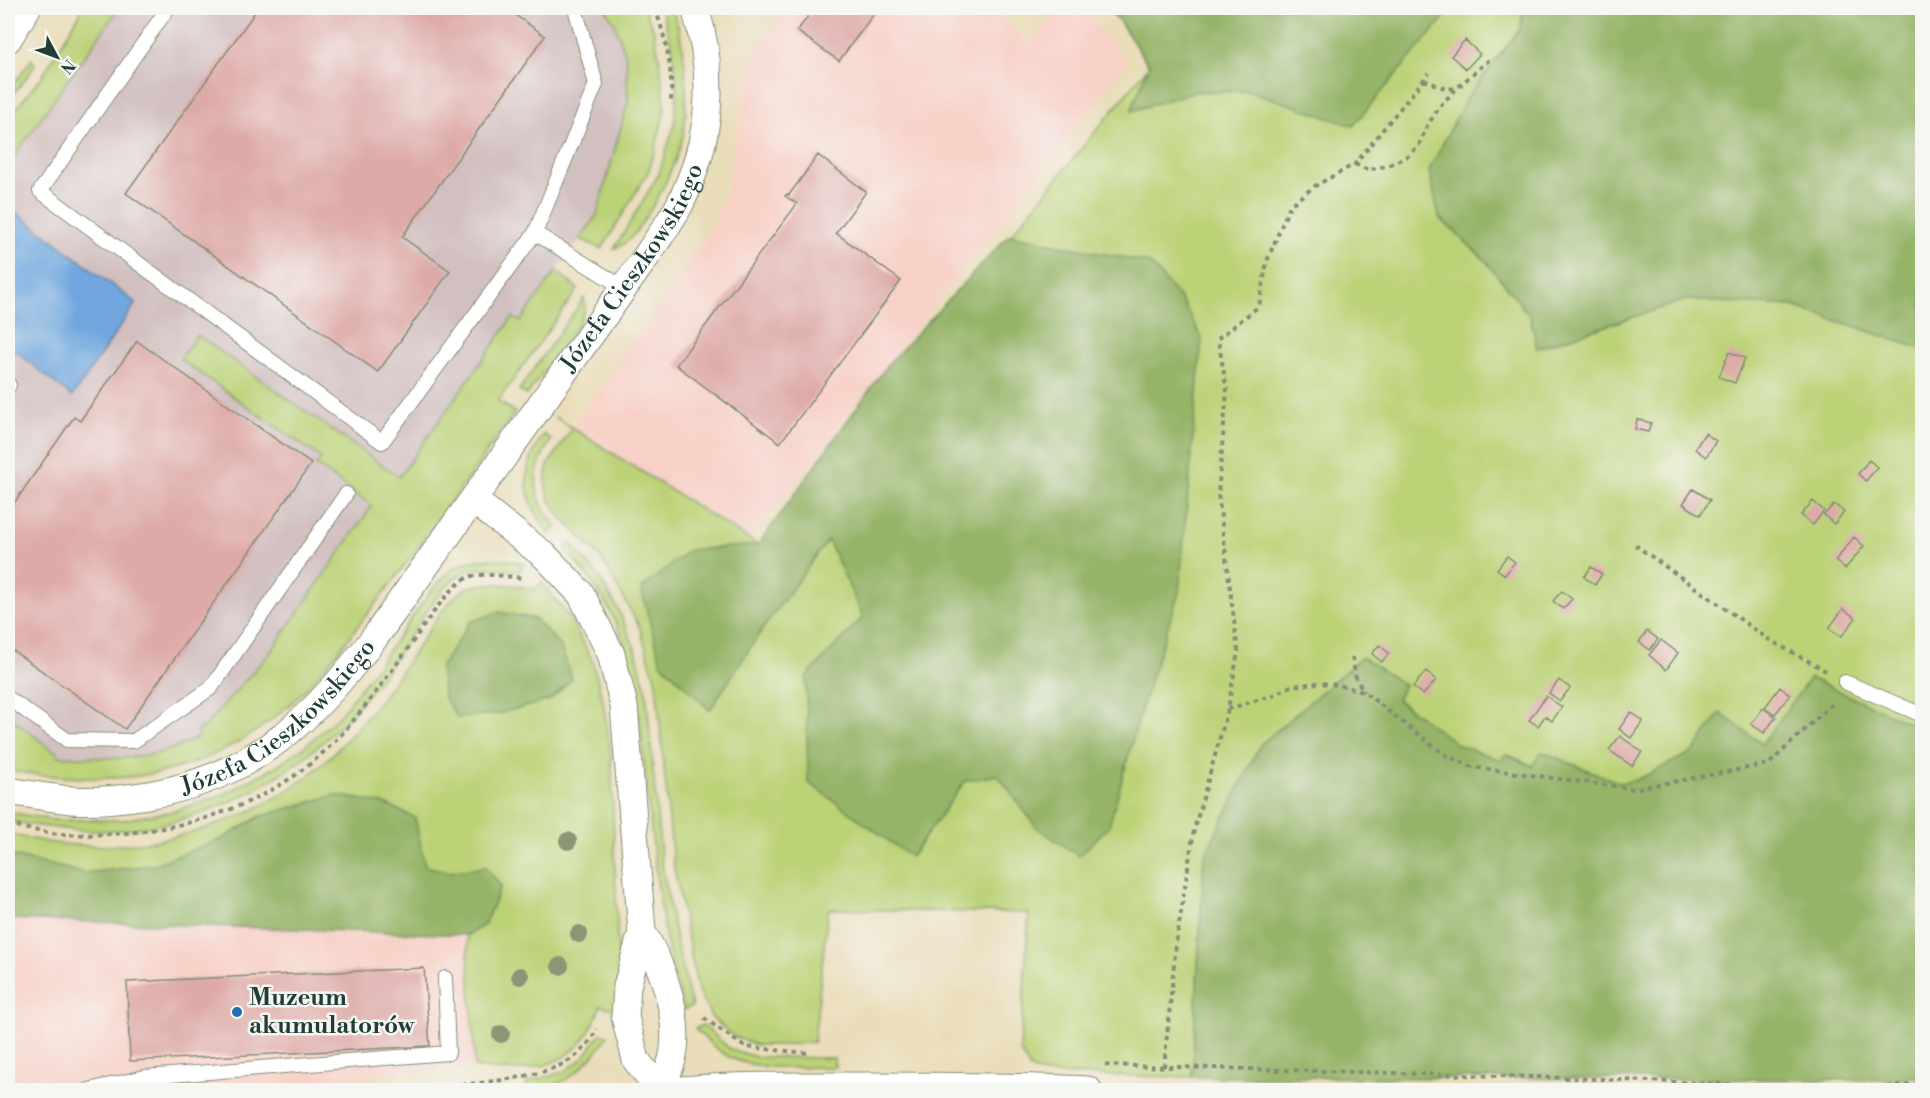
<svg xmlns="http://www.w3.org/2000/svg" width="1930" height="1098" font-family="'Libre Bodoni',serif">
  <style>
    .built { fill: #f7d1c7 }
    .industrial { fill: #d2bfc0 }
    .green { fill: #bcd277; stroke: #6e8856; stroke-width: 1.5 }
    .forest { fill: #95b468; stroke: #5a784e; stroke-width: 1.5 }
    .water { fill: #71a7de; stroke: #487289; stroke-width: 1.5 }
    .building { fill: #deaaa7 }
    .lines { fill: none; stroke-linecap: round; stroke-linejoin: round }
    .service-casing { stroke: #848d77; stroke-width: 16 }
    .minor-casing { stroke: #848d77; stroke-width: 29 }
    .path { stroke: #848d77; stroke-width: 4; stroke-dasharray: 4.5 4.5; stroke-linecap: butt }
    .service { stroke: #fff; stroke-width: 14 }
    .minor { stroke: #fff; stroke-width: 27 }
    .tree { fill: #8b9677 }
    .poi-dot { fill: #1f6fb2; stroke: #f6f6f2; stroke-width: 2 }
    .labels { text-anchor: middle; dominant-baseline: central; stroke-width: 5; stroke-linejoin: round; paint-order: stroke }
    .street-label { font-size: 24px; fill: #1f3d34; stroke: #f6f6f2 }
    .poi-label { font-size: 24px; font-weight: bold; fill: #1f3d34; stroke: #f6f6f2; text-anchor: start }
  </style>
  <rect width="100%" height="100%" fill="#f6f6f2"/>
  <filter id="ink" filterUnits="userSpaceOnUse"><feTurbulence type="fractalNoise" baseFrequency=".0167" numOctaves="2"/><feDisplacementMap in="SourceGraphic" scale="12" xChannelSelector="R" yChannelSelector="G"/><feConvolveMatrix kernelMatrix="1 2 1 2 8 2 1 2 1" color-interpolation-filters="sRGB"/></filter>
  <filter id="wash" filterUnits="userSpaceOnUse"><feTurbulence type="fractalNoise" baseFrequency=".008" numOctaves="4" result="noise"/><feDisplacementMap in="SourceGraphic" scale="24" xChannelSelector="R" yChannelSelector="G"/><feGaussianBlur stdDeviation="1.35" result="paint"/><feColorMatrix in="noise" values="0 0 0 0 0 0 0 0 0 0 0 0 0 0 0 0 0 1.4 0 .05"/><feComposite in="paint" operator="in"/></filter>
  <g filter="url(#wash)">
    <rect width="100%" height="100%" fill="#eaddba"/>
    <path class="built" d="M785 8H990L1032 44 1060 8H1084L1127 62 750 540 572 428 703 243 724 201 752 56Z
      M8 919 467 935 475 1067 199 1090H8Z"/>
    <path class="industrial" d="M119 8H605L614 22 626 57 628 101 597 215 237 713 182 747 134 758 56 756 8 750V165Z"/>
    <path class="green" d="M83 8H119L8 165V119L43 75Z
      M605 8H644L654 31 660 63 665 109 655 151 648 172 602 249 580 239 597 215 628 101 626 57 614 22Z
      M661 8H671C687 40 691 112 680 147 672 171 661 193 648 214 638 229 632 242 614 249L659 174 674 126 677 92 673 50Z
      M1106 8H1524L1520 29 1466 99 1439 217 1486 261 1530 316 1537 348 1686 300 1793 306 1922 349V729L1810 679 1762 744 1720 713 1693 752 1637 780 1620 783 1542 752 1533 766 1506 754 1500 760 1459 746 1397 699 1204 857 1192 1077 1044 1074 1030 1069 1020 1051 1029 913 828 909 814 1042 786 1045H756L733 1036 712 1018 698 991 673 862 656 682 639 626 617 586 602 559 559 515 549 499 546 487V474L548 465 572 428 555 417 758 545 1149 66 1118 19Z
      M32 59 35 65 32 70 8 101V92Z
      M556 271 578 289 498 401 515 412C469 476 425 541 376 603 352 633 329 666 301 694 267 728 221 756 174 769 119 784 63 778 8 771V716L54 751H57V756C108 758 154 764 200 736L197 730 204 727 269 654 372 506 316 465 321 458 180 359 197 335 399 477 513 317 520 322Z
      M584 298 585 309 580 322 527 395 519 390Z
      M544 434 551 440C530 472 531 497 556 527L549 534C523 498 518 472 544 434Z
      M570 543 599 577 618 609 636 651 646 690 661 859 677 946 692 1006 684 1010C659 933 654 852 645 772 640 724 637 677 620 633 608 601 587 574 565 549Z
      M486 559 508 560 525 564 519 572C502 569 477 564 461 574 436 589 405 646 386 671 373 687 360 705 346 720 283 786 190 831 98 831 68 830 38 826 8 821V812L52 820H122L174 811 223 795 273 768 304 747 339 716 372 673 434 587 451 570 466 562Z
      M542 583 570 618 592 660 603 701 611 753 620 1010 600 1006C587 1051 558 1068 512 1070 500 1071 487 1068 475 1067L467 935 484 925 486 867 449 872 424 866 415 818 385 804 335 795 259 817 222 839 153 865 84 873 8 855V834C30 839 52 844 75 845 158 851 257 821 320 766 350 739 377 706 400 673 415 653 446 597 467 588 488 580 514 586 535 589Z
      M703 1025 730 1049 756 1057 834 1058 835 1067C802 1067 752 1072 724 1054 713 1047 704 1037 695 1029Z
      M600 1034 608 1035C596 1055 574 1079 551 1087 543 1089 534 1089 526 1090L527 1082 564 1072 584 1057Z"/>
    <path class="forest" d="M1106 8H1452L1353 126 1250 91 1193 92 1131 111 1149 65 1118 19Z
      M1524 8H1922V349L1793 306 1686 300 1537 348 1530 316 1486 261 1439 217 1429 170 1466 99 1520 29Z
      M1009 235 1150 263 1182 301 1202 338 1179 592 1141 710 1109 826 1079 856 1036 827 998 775 965 781 911 857 808 782 806 677 863 617 828 540 761 631 710 710 661 663 641 589 689 550 758 545 889 363Z
      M498 612 535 619 560 645 572 679 550 700 501 713 457 718 444 697 440 668 470 622Z
      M1362 657 1404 685 1397 700 1459 745 1500 760 1506 754 1532 766 1542 752 1620 783 1637 780 1693 752 1720 713 1762 744 1810 678 1922 729V1076L1892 1080 1192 1077 1204 857 1260 745Z
      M335 795 385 804 415 818 425 866 449 872 486 867 501 886 484 925 467 935 8 919V855L84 873 153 865 222 839 259 817Z"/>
    <path class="water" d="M8 206 136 303 72 397 8 345Z"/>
    <g id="blocks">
      <path class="building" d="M258 8H505L545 36 402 237 450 271 378 372 126 193Z
        M814 8H878L839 61 797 31Z
        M1465 40 1480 54 1466 69 1451 56Z
        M818 155 866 192 836 233 901 281 780 443 676 365 797 204 785 196 787 194 789 195Z
        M137 341 311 464 125 729 8 647V512L74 417 80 421Z
        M1729 352 1745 358 1735 383 1719 377Z
        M1637 419 1651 423 1648 432 1635 429Z
        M1705 433 1716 441 1706 457 1695 449Z
        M1869 460 1877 467 1866 481 1858 474Z
        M1693 489 1710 500 1700 515 1683 504Z
        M1813 501 1824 511 1813 525 1801 515Z
        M1834 504 1844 512 1834 524 1824 515Z
        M1854 537 1864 546 1845 569 1835 561Z
        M1507 556 1515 562 1505 575 1497 569Z
        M1591 567 1602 574 1595 585 1584 577Z
        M1562 591 1572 599 1563 609 1553 601Z
        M1843 609 1856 618 1841 637 1829 628Z
        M1647 631 1658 639 1650 650 1639 642Z
        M1661 640 1678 653 1666 670 1649 655Z
        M1379 645 1389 653 1382 662 1372 654Z
        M1426 671 1436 680 1423 695 1413 687Z
        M1559 680 1570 688 1560 701 1549 693Z
        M1780 687 1790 695 1775 714 1765 707Z
        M1546 696 1562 707 1552 721 1545 716 1538 726 1529 720Z
        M1763 708 1776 717 1764 733 1751 724Z
        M1631 712 1643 721 1631 738 1619 729Z
        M1620 736 1642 752 1632 766 1609 750Z
        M424 968 430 1046 130 1061 127 982Z"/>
    </g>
  </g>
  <g filter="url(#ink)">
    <use href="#blocks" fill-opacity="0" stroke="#848d77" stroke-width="1.5"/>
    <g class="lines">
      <g class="service-casing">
        <path id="service" d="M168 8 40 191 382 442 535 233
          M575 8 596 84 535 233 624 288
          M8 387 9 385
          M1845 682 1922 715
          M8 698 67 740 134 741 211 688 346 494
          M89 1090 145 1077 448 1053 445 978"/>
      </g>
      <g class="minor-casing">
        <g id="minor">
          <path d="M8 39 27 8"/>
          <path d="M473 500 545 556 581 594 611 654 624 706 642 932 627 986 625 1017 636 1060 659 1090"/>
          <path id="s1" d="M8 791C29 794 50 798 71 800 97 802 123 799 148 795 255 777 312 719 375 637L648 254C658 238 671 221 680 204 712 139 716 76 695 8"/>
          <path d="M642 932C663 965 682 1021 672 1060 669 1070 664 1081 661 1090"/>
          <path d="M682 1090C743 1085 803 1086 864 1086 939 1086 1013 1086 1088 1090"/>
        </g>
      </g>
      <path class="path" d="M655 8C666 39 673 69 671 102
        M1424 80 1441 87 1455 89
        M1355 164 1368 170 1389 165 1409 155 1419 145 1427 126 1440 106 1456 89 1489 60
        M1635 545 1768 639 1826 671
        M1352 657 1356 678 1364 692
        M1228 709 1274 695 1291 686 1319 683 1339 685 1364 692 1444 754 1472 767 1634 789 1769 764 1835 701
        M8 825C25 828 44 833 61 834 151 839 248 818 317 758 350 730 376 691 402 657 416 638 449 584 469 577 481 572 510 577 523 578
        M704 1018 745 1047 807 1053
        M1105 1065 1571 1078 1829 1088 1902 1086 1922 1082
        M1164 1067 1176 943 1194 830 1228 709 1238 651 1218 494 1227 391 1218 339 1259 306 1267 261 1290 205 1315 186 1355 164 1429 73
        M390 1090C435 1086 541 1084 574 1057 584 1050 592 1039 597 1029"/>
      <use href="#service" class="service"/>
      <use href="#minor" class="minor"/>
    </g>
    <g class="tree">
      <circle cx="568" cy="841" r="9"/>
      <circle cx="579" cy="934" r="9"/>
      <circle cx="560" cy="966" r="9"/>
      <circle cx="520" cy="976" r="9"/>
      <circle cx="501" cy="1034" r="9"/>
    </g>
  </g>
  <circle class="poi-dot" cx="237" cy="1012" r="6"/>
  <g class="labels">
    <g class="street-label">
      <text stroke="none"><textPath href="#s1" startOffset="876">Józefa Cieszkowskiego</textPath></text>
      <text stroke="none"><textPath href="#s1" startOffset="297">Józefa Cieszkowskiego</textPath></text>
    </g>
    <g class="poi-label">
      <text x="249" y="998">Muzeum<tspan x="249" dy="28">akumulatorów</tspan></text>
    </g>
  </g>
  <rect width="1930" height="1098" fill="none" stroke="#f6f6f2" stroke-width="30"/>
  <g transform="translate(57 57) rotate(131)" stroke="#f6f6f2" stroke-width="4.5" paint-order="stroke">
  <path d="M0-4.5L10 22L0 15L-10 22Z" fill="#1f3d34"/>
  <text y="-9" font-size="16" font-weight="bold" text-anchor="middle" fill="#1f3d34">N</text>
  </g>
</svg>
